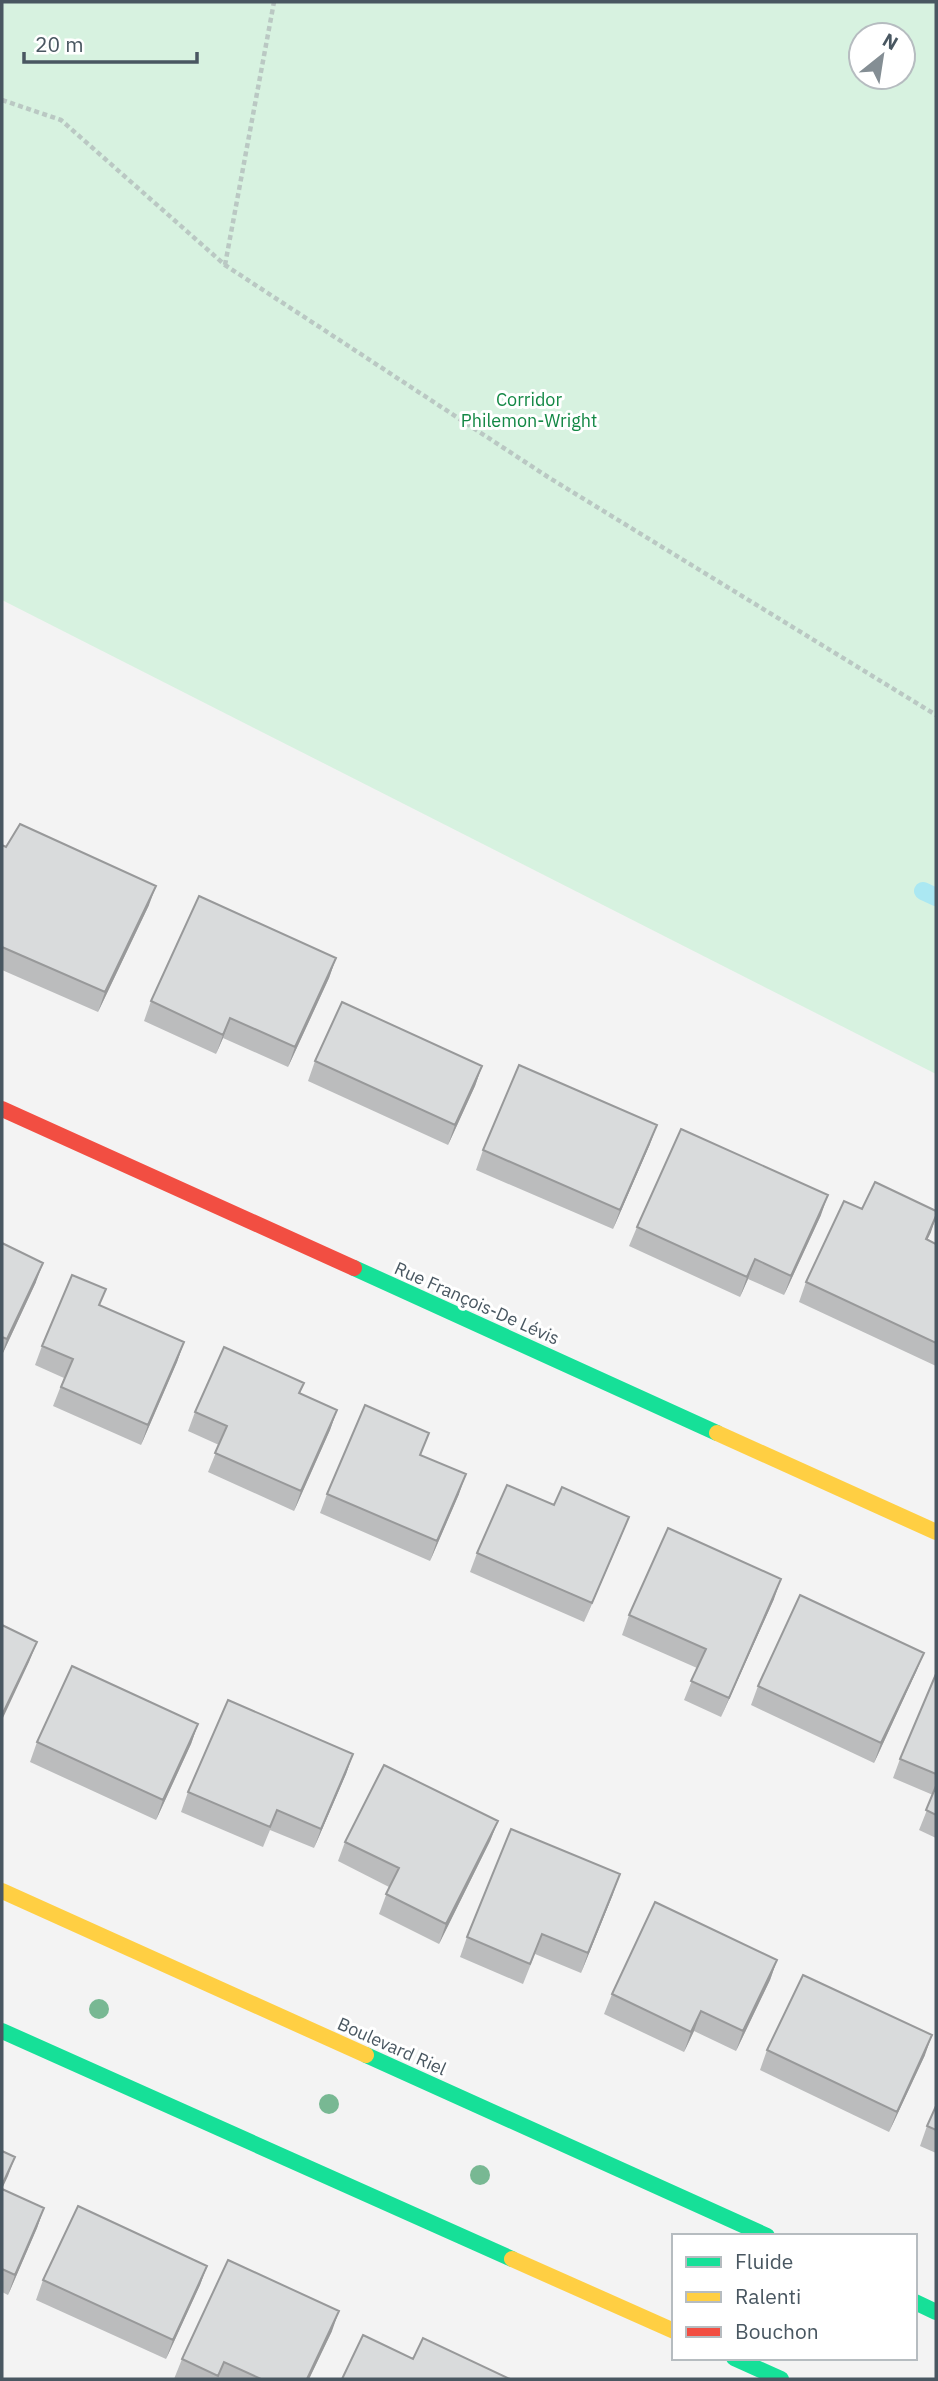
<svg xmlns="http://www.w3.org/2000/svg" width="938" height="2381" font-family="'IBM Plex Sans',sans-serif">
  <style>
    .green { fill: #d7f2e0; fill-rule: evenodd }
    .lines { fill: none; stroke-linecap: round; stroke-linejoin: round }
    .stream { stroke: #abe8f2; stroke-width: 18 }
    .path { stroke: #bac8c3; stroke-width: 4.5; stroke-dasharray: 5 3.5; stroke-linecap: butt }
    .fast { stroke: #16e098; stroke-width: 16 }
    .slow { stroke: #ffcf43; stroke-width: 16 }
    .jam { stroke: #f24e42; stroke-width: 16 }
    .tree { fill: #78b893 }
    .wall { fill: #bbbcbd }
    .shaded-wall { fill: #98999a }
    .building { fill: #d9dbdc; stroke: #98999a; stroke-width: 2 }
    .labels { text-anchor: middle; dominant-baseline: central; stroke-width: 6; stroke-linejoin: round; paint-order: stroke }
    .park-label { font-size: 18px; fill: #138845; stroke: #fff }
    .street-label { font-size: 18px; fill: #495761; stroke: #fff }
  </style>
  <rect width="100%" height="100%" fill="#f3f3f3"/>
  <path class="green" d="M2 2H936V1074L2 600ZM861 35H903V77H861Z"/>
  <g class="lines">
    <path class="stream" d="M923 891 936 897"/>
    <path class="path" d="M2 100 61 120 225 265 548 477 936 715
      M225 265 274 2"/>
    <path class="fast" d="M354 1268 717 1433
      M2 2031 512 2259
      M366 2055 767 2236
      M915 2302 936 2312
      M734 2358 781 2379"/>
    <path class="slow" d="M717 1433 936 1532
      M2 1891 366 2055
      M512 2259 674 2331"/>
    <path class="jam" d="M2 1109 354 1268"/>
  </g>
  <g class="tree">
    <circle cx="99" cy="2009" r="10"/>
    <circle cx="329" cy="2104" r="10"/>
    <circle cx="480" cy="2175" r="10"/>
  </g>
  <path class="wall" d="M2 845 149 905 98 1012 2 970Z
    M336 958 329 978 288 1067 223 1038 216 1054 144 1021 151 1001Z
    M315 1061 482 1066 475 1086 448 1145 308 1081Z
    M650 1144 613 1229 476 1170 483 1150Z
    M862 1209 931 1232 927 1240 936 1244V1366L799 1302 806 1282Z
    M821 1215 784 1295 748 1279 740 1297 629 1246 637 1227Z
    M2 1243 36 1282 2 1355Z
    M100 1306 184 1342 177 1362 141 1445 53 1406 64 1378 35 1365 42 1346Z
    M304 1383 300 1393 337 1410 330 1430 294 1511 208 1472 219 1445 188 1431 195 1412Z
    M421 1455 459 1494 430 1561 320 1513 327 1494Z
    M621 1537 584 1622 470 1572 477 1553Z
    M774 1599 721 1717 684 1700 697 1668 622 1635 629 1615Z
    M924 1653 916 1672 874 1763 751 1705 758 1686Z
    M936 1674V1838L919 1830 933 1795 893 1778 900 1759Z
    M198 1724 191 1744 156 1820 30 1762 37 1742Z
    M353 1754 346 1774 314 1848 270 1830 263 1847 181 1812 188 1792Z
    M498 1821 490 1841 439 1944 379 1914 389 1887 338 1861 345 1842Z
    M613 1894 581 1973 535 1954 523 1984 460 1957 467 1937Z
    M777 1960 770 1980 736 2051 694 2031 684 2052 604 2014 612 1994Z
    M767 2050 925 2055 889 2132 760 2070Z
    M936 2106V2153L920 2146 927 2126Z
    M2 2189 44 2208 37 2228 8 2295 2 2292Z
    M207 2266 200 2285 166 2359 36 2300 43 2280Z
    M332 2331 309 2379H174L182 2359Z"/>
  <path class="shaded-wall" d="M156 886 149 905 98 1012 105 992Z
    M336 958 329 978 288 1067 295 1047Z
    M230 1018 223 1038 216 1054 223 1035Z
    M482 1066 475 1086 448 1145 455 1125Z
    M657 1125 650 1144 613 1229 620 1210Z
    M828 1195 821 1215 784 1295 791 1276Z
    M936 1217 931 1232 918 1259 926 1239Z
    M755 1259 748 1279 740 1297 747 1277Z
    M43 1263 36 1282 2 1355 7 1339Z
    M184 1342 177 1362 141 1445 148 1425Z
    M337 1410 330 1430 294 1511 301 1491Z
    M466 1474 459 1494 430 1561 437 1541Z
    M629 1517 621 1537 584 1622 592 1603Z
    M781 1579 774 1599 721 1717 729 1698Z
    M37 1642 29 1662 2 1720V1715Z
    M924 1653 916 1672 874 1763 881 1743Z
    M198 1724 191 1744 156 1820 163 1800Z
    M353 1754 346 1774 314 1848 321 1829Z
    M498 1821 490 1841 439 1944 446 1924Z
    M620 1874 613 1894 581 1973 588 1953Z
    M777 1960 770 1980 736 2051 743 2031Z
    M701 2011 694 2031 684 2052 691 2032Z
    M932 2035 925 2055 889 2132 897 2112Z
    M15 2157 8 2176 2 2189V2185Z
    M44 2208 37 2228 8 2295 15 2275Z
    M207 2266 200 2285 166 2359 173 2340Z
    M339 2311 332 2331 309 2379H307Z"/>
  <path class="building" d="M20 824 156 886 105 992 2 947V845L6 847Z
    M199 896 336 958 295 1047 230 1018 223 1035 151 1001Z
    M342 1002 482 1066 455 1125 315 1061Z
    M519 1065 657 1125 620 1210 483 1150Z
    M681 1129 828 1195 791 1276 755 1259 747 1277 637 1227Z
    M875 1182 936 1211V1216L926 1239 936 1244V1343L806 1282 844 1201 862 1209Z
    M2 1243 43 1263 7 1339 2 1337Z
    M72 1275 106 1289 99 1305 184 1342 148 1425 61 1387 73 1359 42 1346Z
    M224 1347 304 1383 299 1393 337 1410 301 1491 215 1453 227 1426 195 1412Z
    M365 1405 429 1433 420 1455 466 1474 437 1541 327 1494Z
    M507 1485 554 1505 562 1487 629 1517 592 1603 477 1553Z
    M668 1528 781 1579 729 1698 691 1681 706 1649 629 1615Z
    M800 1595 924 1653 881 1743 758 1686Z
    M2 1625 37 1642 2 1715Z
    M72 1666 198 1724 163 1800 37 1742Z
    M936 1674V1774L900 1759Z
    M228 1700 353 1754 321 1829 277 1810 270 1827 188 1792Z
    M384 1765 498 1821 446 1924 386 1894 399 1868 345 1842Z
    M936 1786V1815L926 1810Z
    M511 1829 620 1874 588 1953 542 1934 530 1964 467 1937Z
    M655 1902 777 1960 743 2031 701 2011 691 2032 612 1994Z
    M803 1975 932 2035 897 2112 767 2050Z
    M936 2106V2130L927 2126Z
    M2 2151 15 2157 2 2185Z
    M2 2189 44 2208 15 2275 2 2269Z
    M78 2206 207 2266 173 2340 43 2280Z
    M228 2260 339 2311 307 2379H261L224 2362 218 2376 182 2359Z
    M363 2335 413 2359 423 2338 510 2379H342Z"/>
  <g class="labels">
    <g class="park-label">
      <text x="529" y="399">Corridor<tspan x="529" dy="21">Philemon-Wright</tspan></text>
    </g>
    <g class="street-label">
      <text transform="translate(477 1303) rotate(24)">Rue François-De Lévis</text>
      <text transform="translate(392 2046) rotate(24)">Boulevard Riel</text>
    </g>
  </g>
  <rect width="938" height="2381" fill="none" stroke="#495761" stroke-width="7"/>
  <rect x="672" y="2234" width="245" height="126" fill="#ffffff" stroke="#b6bcc0" stroke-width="2"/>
  <rect x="686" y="2257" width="35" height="10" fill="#16e098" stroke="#b6bcc0" stroke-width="2"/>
  <text x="735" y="2269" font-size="21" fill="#495761">Fluide</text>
  <rect x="686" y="2292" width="35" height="10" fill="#ffcf43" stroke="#b6bcc0" stroke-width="2"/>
  <text x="735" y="2304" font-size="21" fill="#495761">Ralenti</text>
  <rect x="686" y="2327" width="35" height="10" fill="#f24e42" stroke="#b6bcc0" stroke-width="2"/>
  <text x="735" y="2339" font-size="21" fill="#495761">Bouchon</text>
  <g transform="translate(882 56) rotate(30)"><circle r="33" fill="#ffffff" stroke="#b6bcc0" stroke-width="2"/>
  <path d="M0-5L12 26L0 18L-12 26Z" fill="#848e94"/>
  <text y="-10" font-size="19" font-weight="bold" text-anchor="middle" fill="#495761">N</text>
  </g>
  <path d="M24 52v10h173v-10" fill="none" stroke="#495761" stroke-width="3.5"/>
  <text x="35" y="52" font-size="21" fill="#495761" stroke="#ffffff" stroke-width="5" paint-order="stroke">20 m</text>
</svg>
